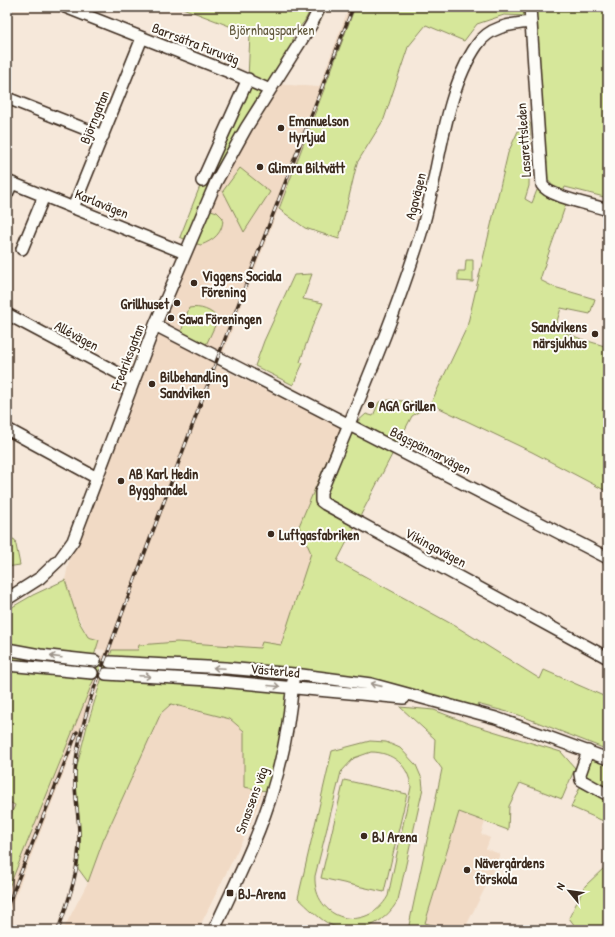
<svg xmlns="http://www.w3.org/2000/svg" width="615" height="937" font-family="'Patrick Hand',sans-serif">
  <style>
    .built { fill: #f1dac5 }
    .green { fill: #d6e79a; stroke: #88885c; fill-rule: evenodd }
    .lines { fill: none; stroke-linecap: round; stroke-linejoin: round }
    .minor-casing { stroke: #3b2a1e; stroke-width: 14 }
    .minor { stroke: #fdfcf7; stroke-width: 11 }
    .rail-casing { stroke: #3b2a1e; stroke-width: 3.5 }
    .rail { stroke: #fdfcf7; stroke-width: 2; stroke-dasharray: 6; stroke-linecap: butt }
    .oneway { stroke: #9c938a }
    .poi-dot { fill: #3b2a1e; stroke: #fdfcf7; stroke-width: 1.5 }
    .labels { text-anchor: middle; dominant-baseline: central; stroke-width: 4; stroke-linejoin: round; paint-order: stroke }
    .park-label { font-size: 14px; fill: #62593d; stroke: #fdfcf7 }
    .street-label { font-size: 14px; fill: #3b2a1e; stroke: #fdfcf7 }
    .poi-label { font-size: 14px; font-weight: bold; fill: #3b2a1e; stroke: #fdfcf7; text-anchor: start }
  </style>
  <rect width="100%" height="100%" fill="#f6e8da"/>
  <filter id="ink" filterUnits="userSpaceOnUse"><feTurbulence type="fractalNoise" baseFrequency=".025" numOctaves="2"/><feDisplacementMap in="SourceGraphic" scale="8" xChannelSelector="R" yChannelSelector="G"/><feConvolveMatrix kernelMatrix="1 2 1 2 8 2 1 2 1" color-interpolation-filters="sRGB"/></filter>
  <g filter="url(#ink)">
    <path class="built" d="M349 7H355L218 367 341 427 299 526 316 564 310 657 112 650 7 917V892L105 650 96 649 99 640 88 637 71 602 65 580 73 541 205 208 274 84 319 87Z
      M171 704 230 719 244 731V786L264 789 250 825 198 930H63L88 882 103 841 161 712Z
      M459 812 485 822 481 834 490 838 486 849 500 854 486 886 464 930H450L425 924Z"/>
    <path class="green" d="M180 7H312L304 22 293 35 292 54 270 90 190 242 180 237 202 181 248 79 250 34Z
      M355 7H525L526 16 504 15 477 24 464 41 426 25 408 47 384 119 357 163 339 239 305 228 279 209Z
      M532 7H608V198L565 187 563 192 554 187 546 178Z
      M523 120 530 123 529 186 525 199 532 203 537 190 542 185 568 198C559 226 548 252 540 280L554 287 595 299 590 314 561 308 555 328 581 339 608 347V492L532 452 431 404 412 416 337 561 457 627 540 679 544 670 608 698V750L519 715 477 704 481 713 441 703 306 688 307 676 294 674 272 792 244 787V731L230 719 171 704 161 713 103 841 88 882 77 867 79 837 75 774 87 726 103 674H96L7 892V825L15 805 7 801V649L79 660 108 662 112 650H138L139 645 177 642 260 648 262 642 281 645 311 553 299 526 341 427 348 430 366 414 373 416 379 402 389 400 431 403 467 327 508 153Z
      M240 168 270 192 244 232 223 191Z
      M208 209 217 212 223 218C223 233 214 240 201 245L193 243Z
      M466 260H473V282L458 281V271H465Z
      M312 274 303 299 323 303 312 327 300 362 303 363 293 385 255 366 264 341 294 275Z
      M189 308C200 306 212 310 218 319L206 345 181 332Z
      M7 536 15 540 20 565 7 567Z
      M65 580 78 620 88 637 99 640 94 656 23 649 7 645V610L33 595Z
      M400 707 434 710 470 724 561 752 575 768 562 799 520 783 509 806 508 830 459 812 425 923 450 930H408L442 769 434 758 435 739Z
      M370 741 386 742 400 748 416 765 422 779 423 788 398 900C385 924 358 937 331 925 319 919 308 907 298 898L332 751ZM371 752C393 752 409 766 411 787L388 896C366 935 313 920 315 876L341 772 354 758Z
      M588 751 608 759V795L580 778Z
      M344 780 407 794 384 892 321 878Z
      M580 787 608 801V823L571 807Z
      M608 860V900L605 911 608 912 607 930H578L569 918 585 886 605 867Z"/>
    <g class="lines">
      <g class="minor-casing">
        <path id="minor" d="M65 7 229 72 270 90
          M530 7 542 185C549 197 594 205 608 210
          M530 22C510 24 489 27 477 45 443 94 439 175 421 233 394 321 356 406 321 492V501L325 504 608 658
          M7 98 103 136
          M7 181 185 253
          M202 181 248 79
          M7 194 12 183
          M73 208 142 38
          M22 249 44 196
          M7 314 133 381
          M155 325 608 558
          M7 429 97 478
          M7 599 40 578 60 559 73 541 155 325 216 182 246 128 311 25 320 7
          M7 649 40 655 95 661
          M110 662 226 668 294 674 371 684 496 718 608 759
          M7 665 92 673
          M106 674 209 680 404 698
          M588 751 580 774 581 780 608 795
          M214 930C234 886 260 835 273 789 284 754 290 717 293 681"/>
      </g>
      <use href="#minor" class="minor"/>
      <g class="rail-casing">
        <path id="rail" d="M7 907 77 732
          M58 930C69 900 80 868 79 835 79 815 74 795 75 774 76 747 84 722 91 697L218 357 353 7"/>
      </g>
      <use href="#rail" class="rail"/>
    </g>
    <defs><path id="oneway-shaft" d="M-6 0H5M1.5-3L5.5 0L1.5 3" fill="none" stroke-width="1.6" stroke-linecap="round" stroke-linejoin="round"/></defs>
    <g class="oneway">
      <use href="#oneway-shaft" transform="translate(56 657) rotate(-173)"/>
      <use href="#oneway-shaft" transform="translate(219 668) rotate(-177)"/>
      <use href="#oneway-shaft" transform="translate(145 676) rotate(3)"/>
      <use href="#oneway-shaft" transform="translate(376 685) rotate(-167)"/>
      <use href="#oneway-shaft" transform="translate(274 686) rotate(5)"/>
    </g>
  </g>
  <g class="poi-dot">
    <circle cx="281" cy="128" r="4"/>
    <circle cx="260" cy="167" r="4"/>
    <circle cx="194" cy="283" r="4"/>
    <circle cx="177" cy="303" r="4"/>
    <circle cx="171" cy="318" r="4"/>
    <circle cx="595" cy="334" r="4"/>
    <circle cx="152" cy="384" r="4"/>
    <circle cx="371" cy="405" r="4"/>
    <circle cx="121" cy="481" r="4"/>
    <circle cx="271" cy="534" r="4"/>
    <circle cx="364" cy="836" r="4"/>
    <circle cx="467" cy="870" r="4"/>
    <rect x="226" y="889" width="8" height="8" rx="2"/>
  </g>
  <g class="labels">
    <g class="park-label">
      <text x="272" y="29">Björnhagsparken</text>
    </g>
    <g class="street-label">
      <text transform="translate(196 43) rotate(21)">Barrsätra Furuväg</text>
      <text transform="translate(94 117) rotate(-68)">Björngatan</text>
      <text transform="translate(523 140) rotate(-94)">Lasarettsleden</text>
      <text transform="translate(415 196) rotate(-76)">Agavägen</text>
      <text transform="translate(102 203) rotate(22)">Karlavägen</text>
      <text transform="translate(77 335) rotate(28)">Allévägen</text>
      <text transform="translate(127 357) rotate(-69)">Fredriksgatan</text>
      <text transform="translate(431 450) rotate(27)">Bågspännarvägen</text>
      <text transform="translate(436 547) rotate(28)">Vikingavägen</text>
      <text transform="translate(275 670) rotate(5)">Västerled</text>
      <text transform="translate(251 800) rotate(-70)">Smassens väg</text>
    </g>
    <g class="poi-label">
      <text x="289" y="120">Emanuelson<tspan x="289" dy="16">Hyrljud</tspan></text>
      <text x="268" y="167">Glimra Biltvätt</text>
      <text x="202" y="275">Viggens Sociala<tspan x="202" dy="16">Förening</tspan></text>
      <text x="169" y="303" text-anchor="end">Grillhuset</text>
      <text x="179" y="318">Sawa Föreningen</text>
      <text x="587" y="326" text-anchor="end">Sandvikens<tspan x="587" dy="16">närsjukhus</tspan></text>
      <text x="160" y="376">Bilbehandling<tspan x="160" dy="16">Sandviken</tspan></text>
      <text x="379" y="405">AGA Grillen</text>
      <text x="129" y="473">AB Karl Hedin<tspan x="129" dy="16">Bygghandel</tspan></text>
      <text x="279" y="534">Luftgasfabriken</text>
      <text x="372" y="836">BJ Arena</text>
      <text x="475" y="862">Nävergårdens<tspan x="475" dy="16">förskola</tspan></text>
      <text x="238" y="893">BJ-Arena</text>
    </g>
  </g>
  <rect width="615" height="937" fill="none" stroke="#fdfcf7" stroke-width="24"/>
  <rect x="12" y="12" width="591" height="913" fill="none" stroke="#3b2a1e" stroke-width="1.5" filter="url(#ink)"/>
  <g transform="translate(569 891) rotate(299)" stroke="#fdfcf7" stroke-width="3" paint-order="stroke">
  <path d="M0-3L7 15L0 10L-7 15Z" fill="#3b2a1e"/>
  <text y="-6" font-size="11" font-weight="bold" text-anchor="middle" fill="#3b2a1e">N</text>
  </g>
</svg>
